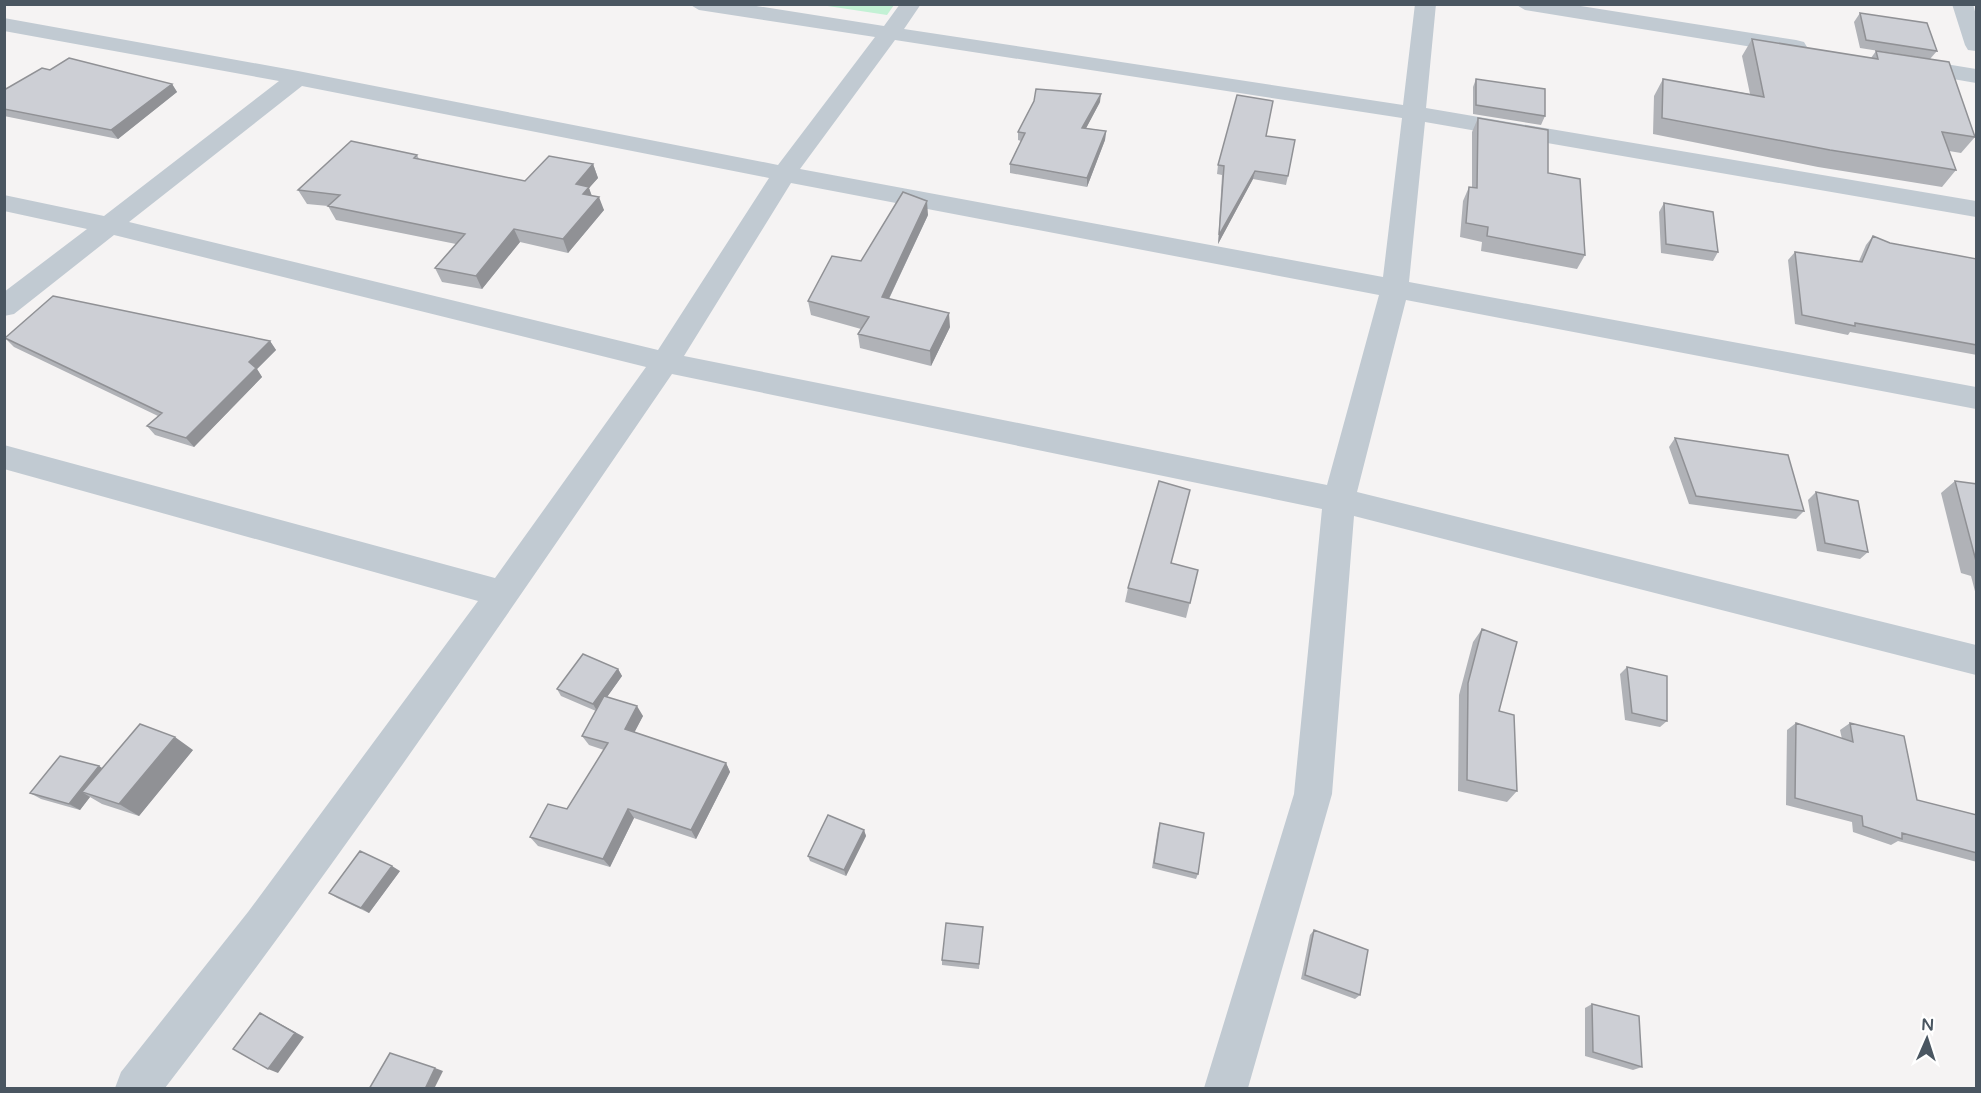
<svg xmlns="http://www.w3.org/2000/svg" width="1981" height="1093" font-family="'Varela Round',sans-serif">
  <style>
    .green { fill: #c3f1d5 }
    .lines { fill: none; stroke-linecap: round; stroke-linejoin: round }
    .street { fill: #c1cad2; fill-rule: evenodd }
    .wall { fill: #b0b2b7 }
    .shaded-wall { fill: #909195 }
    .building { fill: #cdcfd5; stroke: #909195; stroke-width: 1.5 }
  </style>
  <rect width="100%" height="100%" fill="#f5f3f3"/>
  <path class="green" d="M821 5 894 4V5L887 15Z"/>
  <g class="lines">
    <path class="street" d="M689 4H744L884 26 900 4H921L904 29 1403 105 1415 4H1436L1426 108 1976 201V217L1425 122 1409 282 1976 387V409L1406 300 1357 492 1976 645V675L1354 516 1332 794 1248 1088H1204L1294 794 1322 509 672 374C507 615 343 857 165 1088H115L121 1072 248 912 478 601 4 469V445L495 578 646 367 114 235 14 314 4 316V292L87 229 4 211V195L104 216 279 81 4 31V18L298 71 778 165 875 37 699 10ZM895 40 1402 118 1383 277 800 169ZM302 86 769 178 658 350 129 222ZM791 183 1379 295 1327 485 684 356Z
      M1515 4H1568L1796 40 1804 42 1807 47 1804 52 1796 54 1525 10Z
      M1952 4H1973L1976 15V51L1968 50 1965 45Z
      M1909 58 1976 69V83L1901 70 1898 65 1901 60Z"/>
  </g>
  <path class="wall" d="M1860 13 1937 51 1930 59 1860 48 1854 22Z
    M1752 39 1871 58 1876 51 1975 137 1961 153 1949 151 1956 170 1942 187 1818 167 1653 134 1654 96 1663 79 1750 94 1742 56Z
    M50 70 172 84 177 92 118 139 4 116V90Z
    M1476 79 1545 116 1541 125 1473 114V87Z
    M1100 102 1086 128 1106 131 1105 140 1087 187 1010 173V164L1021 141 1018 140V132Z
    M1478 118 1548 173 1585 255 1577 269 1481 251 1482 242 1460 237 1463 201 1469 187H1472V132Z
    M1266 136 1288 176 1286 185 1253 179 1218 244 1222 175 1217 174 1218 165Z
    M417 155 419 159 525 181 593 164 598 178 589 188 592 196 604 210 568 253 520 242 482 289 442 282 435 268 456 244 336 220 328 206 307 204 298 190Z
    M1664 203 1718 252 1713 261 1661 253 1659 212Z
    M928 215 889 299 950 327 931 366 860 348 858 334 861 329 811 315 808 301 861 261Z
    M1873 236 1890 243 1977 259V355L1850 332 1848 335 1795 324 1788 260 1795 252 1859 261 1866 245Z
    M5 338 270 341 276 350 257 369 262 377 194 447 155 435 147 426 158 416 14 347Z
    M1675 438 1804 511 1796 519 1689 504 1669 447Z
    M1955 481 1977 484V599L1971 576 1961 573 1941 493Z
    M1816 492 1868 552 1860 559 1817 551 1808 500Z
    M1171 563 1198 570 1186 618 1125 602 1128 588Z
    M1482 629 1499 711 1517 791 1507 802 1458 791 1459 695 1473 642Z
    M1627 667 1667 721 1660 727 1625 720 1620 674Z
    M618 669 622 676 607 697 643 716 634 732 726 763 730 772 696 839 634 818 610 867 538 846 530 837 567 809 604 750 589 745 582 736 596 711 561 696 557 689Z
    M1796 723 1842 739 1840 730 1850 723 1917 800 1977 815V862L1898 841 1891 845 1853 832 1852 822 1786 805 1787 730Z
    M193 750 139 816 102 804 90 797 80 810 41 799 30 793 99 766 102 768Z
    M1160 823 1198 874 1196 879 1152 868 1158 829Z
    M864 830 866 836 846 876 810 861 808 856Z
    M400 871 369 913 337 898 329 893Z
    M983 927 979 969 942 965V960Z
    M1314 930 1360 995 1355 999 1301 979 1310 935Z
    M1592 1004 1642 1067 1633 1070 1585 1056V1008Z"/>
  <path class="shaded-wall" d="M172 84 177 92 118 139 111 130Z
    M1101 94 1100 102 1082 136V128Z
    M1106 131 1105 140 1087 187V178Z
    M593 164 598 178 589 188 593 200 588 207 576 184Z
    M1255 171 1253 179 1218 244 1219 235Z
    M599 197 604 210 568 253 563 239Z
    M927 201 928 215 883 311 882 297Z
    M514 229 520 242 482 289 476 276Z
    M949 313 950 327 931 366 930 351Z
    M270 341 276 350 257 369 262 377 194 447 186 438 249 362Z
    M618 669 622 676 597 711 593 704Z
    M637 706 643 716 631 739 625 729Z
    M175 737 193 750 139 816 119 804Z
    M726 763 730 772 696 839 691 830Z
    M99 766 109 773 82 792 90 797 80 810 69 804Z
    M628 809 634 818 610 867 603 859Z
    M864 830 866 836 846 876 844 870Z
    M392 866 400 871 369 913 361 908Z
    M260 1013 270 1018 304 1037 278 1073 268 1069Z
    M435 1068 443 1071 434 1089H425Z"/>
  <path class="building" d="M1860 13 1927 23 1937 51 1866 40Z
    M1752 39 1878 59 1876 51 1949 62 1975 137 1942 132 1956 170 1830 150 1662 118 1663 79 1764 97Z
    M69 58 172 84 111 130 4 109V90L42 68 50 70Z
    M1476 79 1545 89V116L1476 105Z
    M1036 89 1101 94 1082 128 1106 131 1087 178 1010 164 1025 133 1018 132 1034 101Z
    M1237 95 1273 101 1266 136 1295 140 1288 176 1255 171 1219 235 1224 166 1218 165Z
    M1478 118 1548 130V173L1580 179 1585 255 1487 236 1488 227 1466 223 1469 187 1477 188Z
    M351 141 417 155 414 158 525 181 549 156 593 164 576 184 589 187 583 194 599 197 563 239 514 229 476 276 435 268 465 234 328 206 340 195 298 190Z
    M903 192 927 201 882 297 949 313 930 351 858 334 869 317 808 301 832 256 861 261Z
    M1664 203 1713 212 1718 252 1666 244Z
    M1873 236 1890 243 1977 259V345L1855 323V326L1802 315 1795 252 1862 262Z
    M53 296 270 341 249 362 256 368 186 438 147 426 162 413 5 338Z
    M1675 438 1788 455 1804 511 1696 496Z
    M1159 481 1190 490 1171 563 1198 570 1190 603 1128 588Z
    M1955 481 1977 484V561H1976Z
    M1816 492 1858 501 1868 552 1825 543Z
    M1482 629 1517 642 1499 711 1514 715 1517 791 1467 780 1468 683Z
    M583 654 618 669 593 704 557 689Z
    M1627 667 1667 676V721L1632 713Z
    M604 696 637 706 625 729 726 763 691 830 628 809 603 859 530 837 548 804 567 809 608 743 582 736Z
    M1796 723 1853 742 1850 723 1904 736 1917 800 1977 815V853L1902 833V839L1863 826 1862 816 1795 798Z
    M140 724 175 737 119 804 82 792Z
    M60 756 99 766 69 804 30 793Z
    M828 815 864 830 844 870 808 856Z
    M1160 823 1204 833 1198 874 1154 863Z
    M360 851 392 866 361 908 329 893Z
    M946 923 983 927 979 964 942 960Z
    M1314 930 1368 950 1360 995 1305 975Z
    M1592 1004 1639 1016 1642 1067 1593 1052Z
    M260 1013 295 1033 268 1069 233 1049Z
    M390 1053 435 1068 425 1089H369Z"/>
  <rect width="1981" height="1093" fill="none" stroke="#4a5661" stroke-width="12"/>
  <g transform="translate(1927 1039) rotate(3)" stroke="#ffffff" stroke-width="4.5" paint-order="stroke">
  <path d="M0-4.5L10 22L0 15L-10 22Z" fill="#4a5661"/>
  <text y="-9" font-size="16" font-weight="bold" text-anchor="middle" fill="#4a5661">N</text>
  </g>
</svg>
